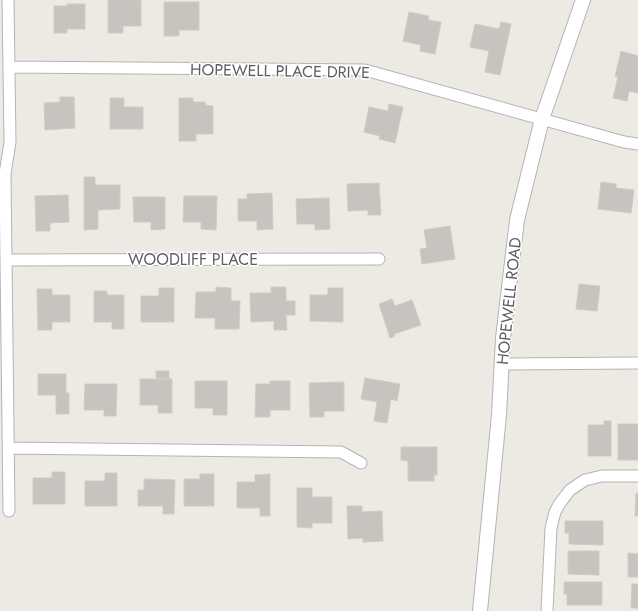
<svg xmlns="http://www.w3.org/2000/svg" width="638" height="611" font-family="Jost,sans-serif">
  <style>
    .building { fill: #c7c4bf; stroke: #cfccc2 }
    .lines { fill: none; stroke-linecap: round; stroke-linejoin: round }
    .minor-casing { stroke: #b3b4b8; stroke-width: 13 }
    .tertiary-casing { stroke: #b3b4b8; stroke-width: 16 }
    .minor { stroke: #fff; stroke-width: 11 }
    .tertiary { stroke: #fff; stroke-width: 14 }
    .labels { text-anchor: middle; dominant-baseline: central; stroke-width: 3; stroke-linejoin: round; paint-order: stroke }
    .street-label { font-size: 16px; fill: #5b5d61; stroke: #fff }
  </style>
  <rect width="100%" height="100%" fill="#eceae3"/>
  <path class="building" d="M108 0H141V26H123V33H108Z
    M164 2H199V30H179V36H164Z
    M67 4H85V29H67V33H54V6H67Z
    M409 12 429 16 428 20 441 22 435 54 420 51 421 45 403 41Z
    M501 22 511 24 500 75 485 72 489 51 470 47 475 24 499 29Z
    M621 51 638 56V93L629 91 627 101 613 98 618 77 615 76Z
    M60 97H74L75 128 45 130 44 103 60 102Z
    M110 98H124V107H143V129H110Z
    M179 98H193V102H205V105L213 106V134H196V141H179Z
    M389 104 403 107 395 143 379 139 380 136 364 132 369 107 388 111Z
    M84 177H95V185H120V209L98 210V229L84 230Z
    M601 182 616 184V188L634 190 631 213 598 209Z
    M379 183 381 215H368V210L348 211 347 184Z
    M272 193 273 229 257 230V221H238V199H247V194Z
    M68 195 69 222 50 223V231H36L35 196Z
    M184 196H217L216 230 201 229V222H183Z
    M133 197H165V229L151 230V222H134Z
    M329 198 330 229 315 230V224H297L296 199Z
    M450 226 455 259 422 264 420 249 427 248 424 230Z
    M579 284 600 286 597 311 576 309Z
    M216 287 231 288V301H240L239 329H215V318H195L196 292H216Z
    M271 287H286V301H295V315H286L287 330H274V321L251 322 250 293H271Z
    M159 288H174V322H141V296H159Z
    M328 288H343V322L310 321V295H328Z
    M37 289H52V295H70V322H52V330H38Z
    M94 291H107V295H124V329H112V322H94Z
    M392 299 395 306 412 300 421 325 394 334 395 336 390 338 379 304Z
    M156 371H169V379L156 378Z
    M38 374H66V393H69V414H56V395H38Z
    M365 378 400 384 397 401 391 399 387 423 374 421 377 402 361 399Z
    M140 379H172V413H158V405H140Z
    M195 381H227V415H213V408H195Z
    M270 381H290V410H270V417H255L256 384H270Z
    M344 382V411H324V417H310L309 383Z
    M85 384H117L116 416H104V410H84Z
    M604 421H611V456H588V425H604Z
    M618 424H638V460H618Z
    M401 447H437V475H434V481H408V461L401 460Z
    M52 472H65V504H33V478H52Z
    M105 473H117V506H85V481H105Z
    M200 474H214V506H184V479H200Z
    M270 474V516H260V508H237V482H255V475Z
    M144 479 175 480 174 514H163V506H138V490H144Z
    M297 488H312V497H332V523H312V528L297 527Z
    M636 493H638V516H635Z
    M347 506H362V512L382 511 383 541 363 542V538L348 539Z
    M565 521H603V545L569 544V533H565Z
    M568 551H599V575L568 574Z
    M628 553 638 554V577H628Z
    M564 582H602V605H567V594H564Z
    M632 584H638V608H631Z"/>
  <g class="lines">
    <g class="minor-casing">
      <path id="minor" d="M8 0 10 142 5 174 9 511
        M9 67 365 70 624 142 638 144
        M6 260 379 259
        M502 364 638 363
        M8 448 341 452 361 463
        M547 611 551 528 555 512 560 503 570 490 585 480 602 476H638"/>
    </g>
    <g class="tertiary-casing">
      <path id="tertiary" d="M480 611 499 415 503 338 517 220 542 119 583 0"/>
    </g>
    <use href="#minor" class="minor"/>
    <use href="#tertiary" class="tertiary"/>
  </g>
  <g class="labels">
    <g class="street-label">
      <text transform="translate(280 71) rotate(1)">HOPEWELL PLACE DRIVE</text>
      <text x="193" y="259">WOODLIFF PLACE</text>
      <text transform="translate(509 301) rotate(-84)">HOPEWELL ROAD</text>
    </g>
  </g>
</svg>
